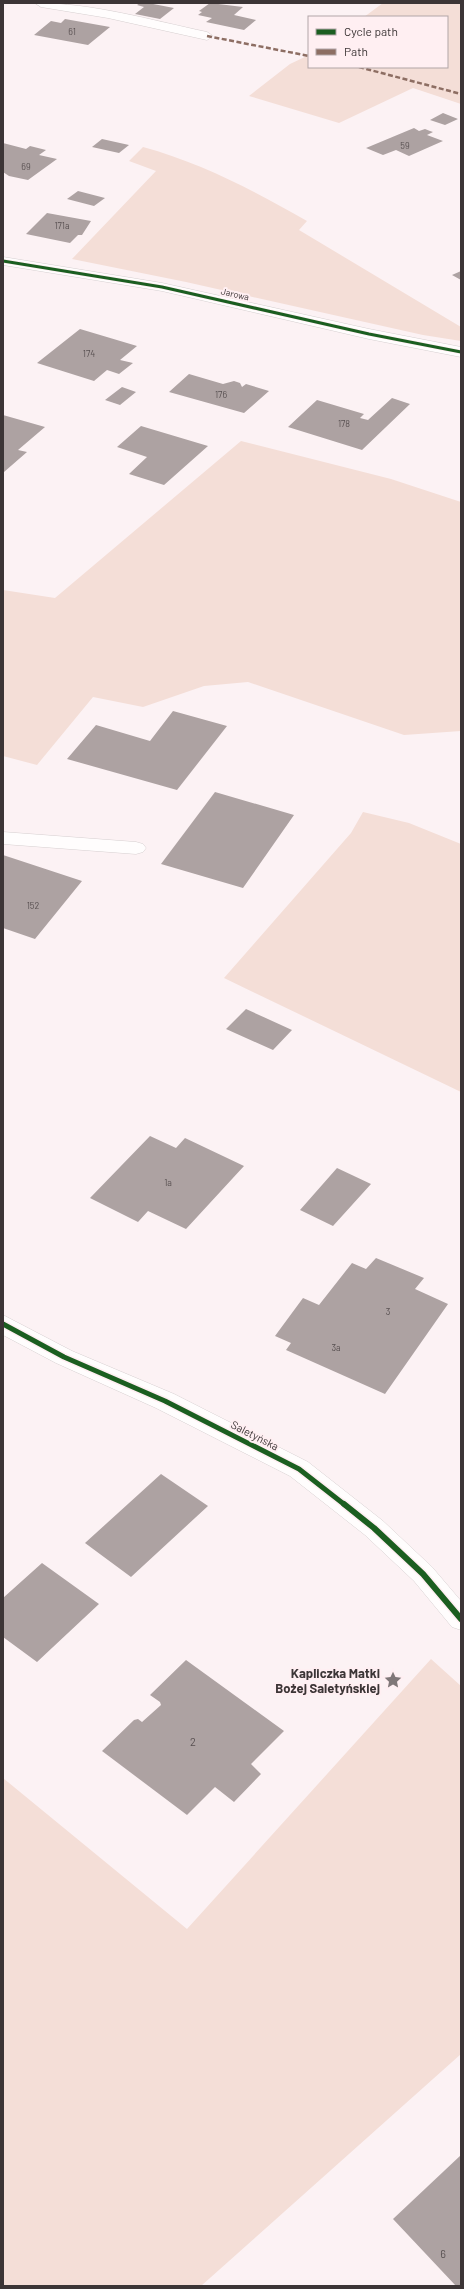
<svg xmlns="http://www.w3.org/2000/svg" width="464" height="2289" font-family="Barlow,sans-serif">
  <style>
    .green { fill: #f4ded7 }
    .building { fill: #ada2a2 }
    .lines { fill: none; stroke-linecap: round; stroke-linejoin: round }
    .minor-casing { stroke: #d7d0d1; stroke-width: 1 }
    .minor { fill: #fffdfd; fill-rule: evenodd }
    .quiet { stroke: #8d6e63; stroke-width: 2.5; stroke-dasharray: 5 2.5; stroke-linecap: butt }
    .cycleway-far2-casing { stroke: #ffeff2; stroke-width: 4.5 }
    .cycleway-far1-casing { stroke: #ffeff2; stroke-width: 8 }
    .cycleway-casing { stroke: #ffeff2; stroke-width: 9 }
    .cycleway-far2 { stroke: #1b5e20; stroke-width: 3 }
    .cycleway-far1 { stroke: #1b5e20; stroke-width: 5 }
    .cycleway { stroke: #1b5e20; stroke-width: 6 }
    .labels { text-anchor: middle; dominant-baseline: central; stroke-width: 4; stroke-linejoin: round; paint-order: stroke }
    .number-label { font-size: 9px; fill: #585051 }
    .far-street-label { font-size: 9px; fill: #3c3536; stroke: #ffeff2 }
    .street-label { font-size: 11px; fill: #3c3536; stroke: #ffeff2 }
    .near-number-label { font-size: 11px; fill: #585051 }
    .near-poi-label { font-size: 13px; font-weight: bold; fill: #3c3536; stroke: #ffeff2; text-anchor: end }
  </style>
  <rect width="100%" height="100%" fill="#fcf2f4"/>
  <path class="green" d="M383 3H461V104L413 88 339 123 249 96 290 64 309 55V67H447V17H364Z
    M143 147C202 163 254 191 307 221L299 230 461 327V341L423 335 186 282 72 259 156 171 129 161Z
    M241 441 391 479 461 502V731L404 735 248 682 204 686 143 707 93 697 37 765 3 756V590L55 598Z
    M363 812 409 823 461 844V1092L224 978 351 833Z
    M431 1659 461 1686V2054L201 2286H3V1778L187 1929Z"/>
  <path class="building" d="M140 3H148L174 8 160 19 135 14 144 7 137 5Z
    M210 3 243 7 234 15 256 20 244 30 206 22 212 18 198 15 202 12 199 11Z
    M65 19 110 27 88 45 34 35 51 21 61 23Z
    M443 113 458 119 445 125 430 120Z
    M414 128 419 131 425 129 430 131 433 132 427 135 443 141 409 156 396 150 383 155 366 148Z
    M102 139 129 145 119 153 92 147Z
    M3 143 26 149 30 146 46 150 39 155 57 159 28 180 9 176 3 172Z
    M78 191 105 198 94 206 67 199Z
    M47 213 91 221 82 235H78L70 243 26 234Z
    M461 271V280L452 275Z
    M80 329 137 346 120 360 133 363 119 374 107 370 94 381 37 363Z
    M189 374 223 384 234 381 240 383 242 387 246 384 269 391 244 413 169 392Z
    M122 387 136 392 120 405 105 400Z
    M392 398 410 404 362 450 288 427 317 400 364 414 360 418 368 420Z
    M3 415 45 427 18 450 27 452 4 472Z
    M141 426 208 446 164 485 129 474 147 457 117 447Z
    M173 711 227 726 177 790 67 759 96 725 150 741Z
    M215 792 294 815 243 888 161 864Z
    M3 855 82 881 35 939 3 928Z
    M246 1009 292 1030 273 1050 226 1029Z
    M150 1136 176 1148 185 1138 244 1166 186 1229 148 1211 138 1222 90 1198Z
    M337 1168 371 1184 333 1226 300 1210Z
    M376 1258 424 1278 415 1289 448 1304 385 1394 286 1350 291 1343 275 1336 303 1298 319 1305 352 1263 366 1269Z
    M161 1474 208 1506 131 1577 85 1543Z
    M42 1563 99 1604 37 1662 3 1637V1598Z
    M186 1660 284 1731 251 1764 261 1774 234 1802 215 1787 187 1815 102 1751 134 1720 138 1719 142 1722 161 1705 160 1702 150 1695Z
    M461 2155V2286H456L393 2219Z"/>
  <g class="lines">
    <g class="minor-casing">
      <path id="minor" d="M35 3C93 3 150 20 207 32L213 36 207 40 108 18 41 7Z
        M3 257 162 283 369 329 461 347V357L369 339 162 291 3 265Z
        M3 832 136 842 143 844 146 848 143 852 136 854 3 844Z
        M3 1315 72 1351 174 1394 308 1462 383 1521 432 1567 461 1601V1630L452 1627 414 1581 365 1535 290 1476 156 1408 56 1363 3 1335Z"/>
    </g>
    <use href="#minor" class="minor"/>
    <path class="quiet" d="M207 36 309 56
      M359 67 461 94"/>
    <g class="cycleway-far2-casing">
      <path id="cycleway-far2" d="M3 261 162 287 369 334 461 352"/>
    </g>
    <g class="cycleway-far1-casing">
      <path id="cycleway-far1" d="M3 1324 64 1357 165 1401 299 1469 345 1505"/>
    </g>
    <g class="cycleway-casing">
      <path id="cycleway" d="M344 1504 374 1528 423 1574 461 1619"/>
    </g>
    <use href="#cycleway-far2" class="cycleway-far2"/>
    <use href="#cycleway-far1" class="cycleway-far1"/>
    <use href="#cycleway" class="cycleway"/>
  </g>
  <defs>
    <g id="sight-bare" transform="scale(1.38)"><path d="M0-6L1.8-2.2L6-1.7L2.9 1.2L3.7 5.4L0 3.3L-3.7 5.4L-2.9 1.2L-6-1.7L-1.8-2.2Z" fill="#7f7778" stroke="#ffeff2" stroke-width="2.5" paint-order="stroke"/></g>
  </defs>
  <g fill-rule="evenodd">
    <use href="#sight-bare" x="393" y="1680"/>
  </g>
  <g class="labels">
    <g class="number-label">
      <text x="72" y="31">61</text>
      <text x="405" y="145">59</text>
      <text x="26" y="166">69</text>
      <text x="62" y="225">171a</text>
      <text x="89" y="353">174</text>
      <text x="221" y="394">176</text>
      <text x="344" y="423">178</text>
      <text x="33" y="905">152</text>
      <text x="168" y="1182">1a</text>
      <text x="388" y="1311">3</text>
      <text x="336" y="1347">3a</text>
    </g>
    <g class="far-street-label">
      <text transform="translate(235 294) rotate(13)">Jarowa</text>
    </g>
    <g class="street-label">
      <text transform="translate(255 1435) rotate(27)">Saletyńska</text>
    </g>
    <g class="near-number-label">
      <text x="193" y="1741">2</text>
      <text x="443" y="2253">6</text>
    </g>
    <g class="near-poi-label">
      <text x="380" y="1673">Kapliczka Matki<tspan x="380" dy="15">Bożej Saletyńskiej</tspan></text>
    </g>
  </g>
  <rect width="464" height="2289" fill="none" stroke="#3c3536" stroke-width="8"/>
  <rect x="308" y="16" width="140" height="52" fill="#ffeff2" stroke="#b1a5a7"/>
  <rect x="316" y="29" width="20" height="6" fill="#1b5e20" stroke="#b1a5a7"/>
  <text x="344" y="36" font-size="12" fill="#3c3536">Cycle path</text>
  <rect x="316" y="49" width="20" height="6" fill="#8d6e63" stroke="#b1a5a7"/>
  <text x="344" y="56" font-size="12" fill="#3c3536">Path</text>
</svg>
